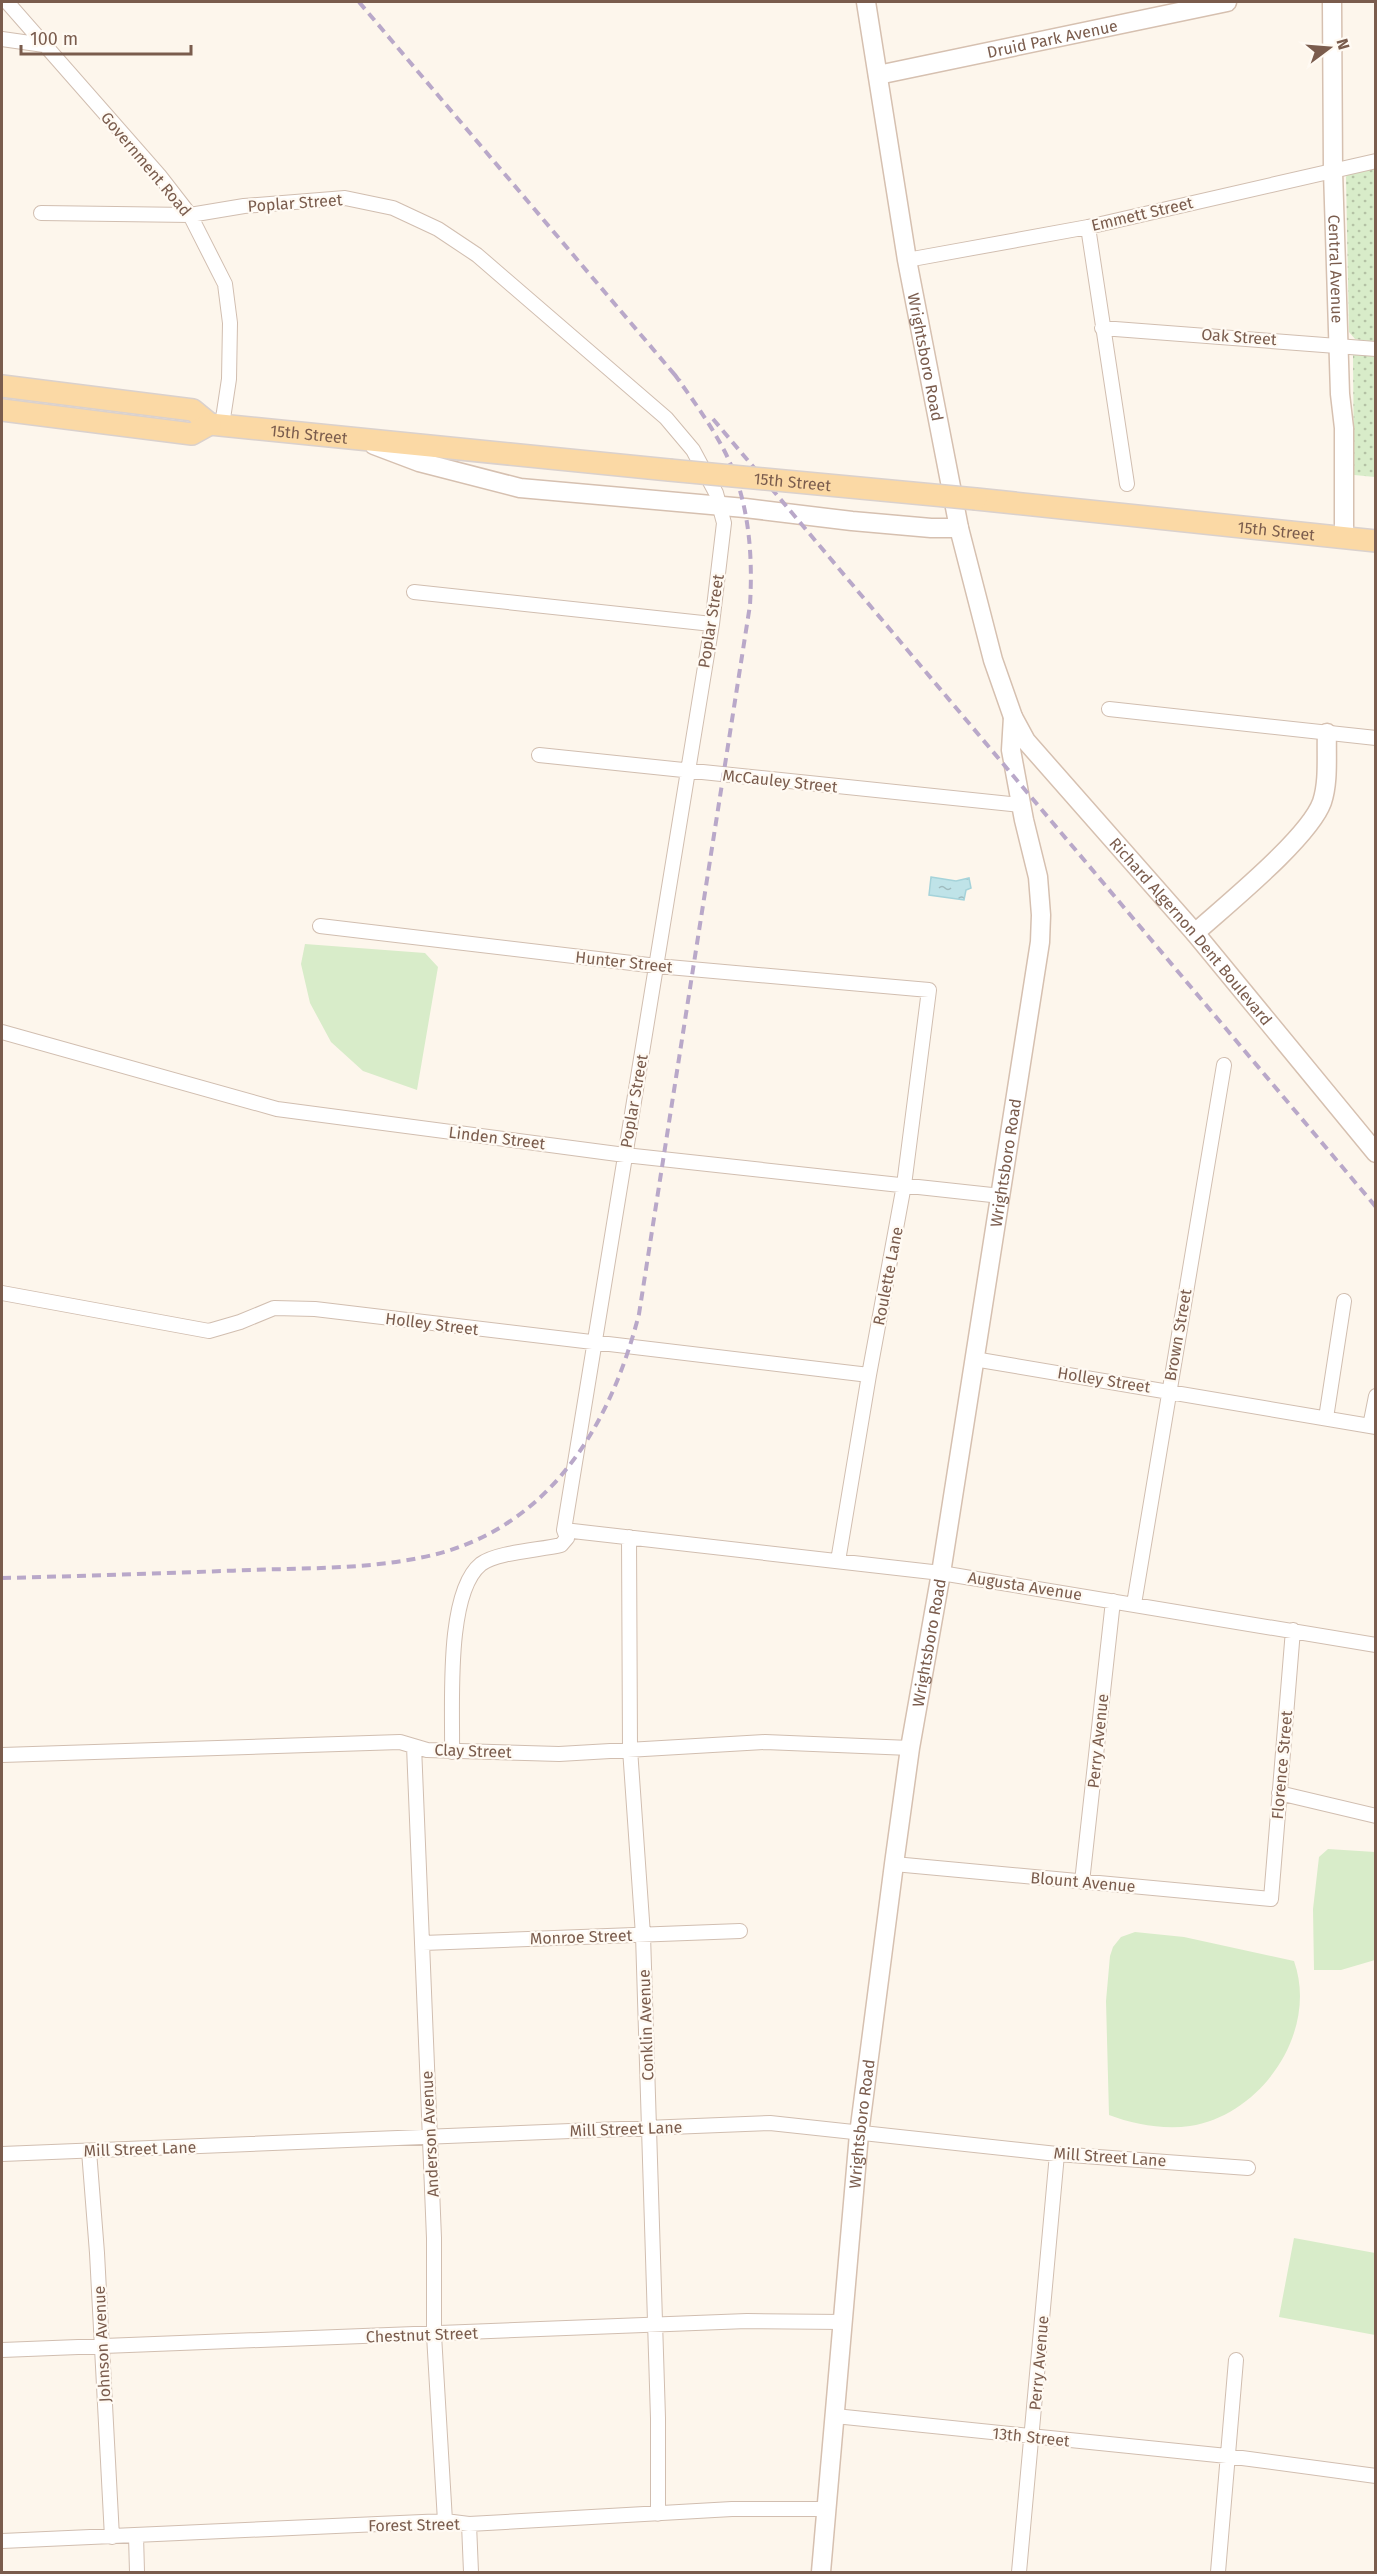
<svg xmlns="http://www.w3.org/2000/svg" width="1377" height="2574" font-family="'Fira Sans',sans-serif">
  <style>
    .grass { fill: url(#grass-dots) }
    .garden { fill: #d8ecc9 }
    .water { fill: url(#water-ripples); stroke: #a5d3da; stroke-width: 1.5 }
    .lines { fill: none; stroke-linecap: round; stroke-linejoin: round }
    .street-casing { stroke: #d1beb0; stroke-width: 16 }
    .secondary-casing { stroke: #d6c0b0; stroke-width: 21 }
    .primary-casing { stroke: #dad1cd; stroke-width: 24 }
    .street { stroke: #fff; stroke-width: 14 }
    .secondary { stroke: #fff; stroke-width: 18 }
    .primary { stroke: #fbd9a5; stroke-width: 21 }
    .rail { stroke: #b9a8c9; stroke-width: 4; stroke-dasharray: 9 6; stroke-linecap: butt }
    .primary-bridge-casing { stroke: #dad1cd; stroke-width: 24; stroke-linecap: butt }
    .primary-bridge { stroke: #fbd9a5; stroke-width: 21 }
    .labels { text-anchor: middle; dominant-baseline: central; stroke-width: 4.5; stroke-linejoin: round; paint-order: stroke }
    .street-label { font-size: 16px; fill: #7a5c4d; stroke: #fffaf3 }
  </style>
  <defs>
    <pattern id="grass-dots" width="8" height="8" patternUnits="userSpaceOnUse" patternTransform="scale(1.5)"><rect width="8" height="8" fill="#d8ecc9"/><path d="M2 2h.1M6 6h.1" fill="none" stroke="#b4c2a5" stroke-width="1.8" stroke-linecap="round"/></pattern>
    <pattern id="water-ripples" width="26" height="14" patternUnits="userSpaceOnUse" patternTransform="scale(1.5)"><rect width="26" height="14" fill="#bfe3e8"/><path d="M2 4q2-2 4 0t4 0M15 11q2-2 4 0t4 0" fill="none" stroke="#a0bbbe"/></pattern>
  </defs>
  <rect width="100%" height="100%" fill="#fdf6ec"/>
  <path class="grass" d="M1375 167V342L1355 339 1349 332 1346 177 1347 174Z
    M1356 354 1375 356V477L1354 475 1353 355Z"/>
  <path class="garden" d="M305 944 425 953 438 967 417 1090 363 1071 331 1042 310 1003 301 964Z
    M1328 1849 1375 1852V1960L1341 1970H1314L1313 1909 1319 1857Z
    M1135 1932 1184 1937 1294 1961C1319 2031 1262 2115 1190 2126 1163 2130 1133 2124 1109 2115L1106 2001 1110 1956 1113 1947 1121 1937Z
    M1294 2238 1375 2253V2335L1279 2317Z"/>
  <path class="water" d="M931 877 956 881 969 878 971 888 966 890 964 900 929 895Z"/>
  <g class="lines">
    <g class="street-casing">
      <path id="street" d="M7 2 159 175 190 215 225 284 230 323 229 379 222 425
        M2 39 44 45
        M41 213 190 215 244 206 345 198 393 208 438 229 477 255 666 418 693 450 716 493 724 523 712 624 564 1530 567 1538 561 1545C541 1550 497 1552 481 1564 445 1593 453 1707 452 1752
        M1088 227 1127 484
        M907 260 1088 227 1376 161
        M1102 328 1376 349
        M414 592 712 624
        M1109 709 1376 738
        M539 755 1021 805
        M320 926 657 966 929 990 904 1185 869 1375 838 1561
        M2 1032 277 1109 625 1155 1001 1196
        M2 1293 209 1331 240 1322 274 1308 315 1309 869 1375
        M974 1359 1376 1427
        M1326 1418 1344 1301
        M1370 1426 1376 1396
        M564 1530 941 1573 1376 1645
        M629 1537 630 1749 643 1935 658 2418V2514
        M1134 1604 1224 1065
        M414 1746 434 2238V2335L445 2521
        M2 1755 400 1742 427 1750 559 1754 765 1742 910 1748
        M1279 1793 1376 1816
        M894 1864 1271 1899 1293 1630
        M1082 1882 1113 1601
        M423 1943 740 1931
        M89 2151 97 2253 112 2537
        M2 2154 770 2123 1057 2154 1248 2168
        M2 2350 747 2321 843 2322
        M835 2416 1227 2456 1376 2476
        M469 2524 471 2572
        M136 2535 137 2572
        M2 2541 445 2521 469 2524 732 2509H827
        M1019 2572 1057 2154
        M1218 2572 1236 2360"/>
    </g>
    <g class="secondary-casing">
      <g id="secondary">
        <path id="s1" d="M866 2 907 260 959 528 993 660 1013 717 1026 741 1195 933 1376 1153"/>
        <path id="s2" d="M1332 2 1333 171 1340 394 1344 428V536"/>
        <path id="s3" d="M878 75 1227 2"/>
        <path d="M374 445 419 462 520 488 745 508 852 521 931 528H959"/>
        <path d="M1195 933C1226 905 1309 838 1322 802 1329 781 1326 755 1327 733"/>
        <path id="s4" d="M821 2572 859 2134 894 1864 910 1748 941 1573 1040 942 1041 915 1038 877 1024 820 1011 750 1013 717"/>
      </g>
    </g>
    <g class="primary-casing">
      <g id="primary">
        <path id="s5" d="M2 386 193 410 210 424 669 470"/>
        <path d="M2 410 192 434 210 424"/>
        <path id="s6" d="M976 499 1376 541"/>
      </g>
    </g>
    <use href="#street" class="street"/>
    <use href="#secondary" class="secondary"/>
    <use href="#primary" class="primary"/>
    <path class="rail" d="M359 2 680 381
      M713 419 1376 1207
      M2 1578C85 1576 168 1573 251 1570 307 1568 364 1569 419 1558 545 1534 609 1431 639 1314L750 605C753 553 749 500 725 452 711 425 693 400 675 375"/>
    <g class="primary-bridge-casing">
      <g id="primary-bridge">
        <path id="s7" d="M669 470 976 499"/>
      </g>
    </g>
    <use href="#primary-bridge" class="primary-bridge"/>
  </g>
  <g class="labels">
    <g class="street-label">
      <text stroke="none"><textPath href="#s3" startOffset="178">Druid Park Avenue</textPath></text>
      <text transform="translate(146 164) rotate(50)">Government Road</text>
      <text transform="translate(295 203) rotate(-4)">Poplar Street</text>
      <text transform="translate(1142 214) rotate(-13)">Emmett Street</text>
      <text stroke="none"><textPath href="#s2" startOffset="267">Central Avenue</textPath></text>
      <text transform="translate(1239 337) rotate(4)">Oak Street</text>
      <text stroke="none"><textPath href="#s1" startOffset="360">Wrightsboro Road</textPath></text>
      <text stroke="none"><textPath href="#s5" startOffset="314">15th Street</textPath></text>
      <text stroke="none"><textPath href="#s7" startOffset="124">15th Street</textPath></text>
      <text stroke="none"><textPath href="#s6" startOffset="302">15th Street</textPath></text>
      <text transform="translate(711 621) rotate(-81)">Poplar Street</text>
      <text transform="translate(780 781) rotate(6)">McCauley Street</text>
      <text stroke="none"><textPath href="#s1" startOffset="1010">Richard Algernon Dent Boulevard</textPath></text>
      <text transform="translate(624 962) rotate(6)">Hunter Street</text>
      <text transform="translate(634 1101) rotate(-80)">Poplar Street</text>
      <text transform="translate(497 1138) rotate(7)">Linden Street</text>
      <text stroke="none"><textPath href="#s4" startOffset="1422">Wrightsboro Road</textPath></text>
      <text transform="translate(888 1276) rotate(-79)">Roulette Lane</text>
      <text transform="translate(432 1324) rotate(7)">Holley Street</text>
      <text transform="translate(1178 1335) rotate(-80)">Brown Street</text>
      <text transform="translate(1104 1380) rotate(9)">Holley Street</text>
      <text transform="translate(1025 1586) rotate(9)">Augusta Avenue</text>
      <text stroke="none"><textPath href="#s4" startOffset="936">Wrightsboro Road</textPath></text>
      <text transform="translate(1098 1741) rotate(-84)">Perry Avenue</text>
      <text transform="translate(473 1751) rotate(2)">Clay Street</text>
      <text transform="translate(1282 1765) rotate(-85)">Florence Street</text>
      <text transform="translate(1083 1882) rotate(5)">Blount Avenue</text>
      <text transform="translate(581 1937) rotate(-2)">Monroe Street</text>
      <text transform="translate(646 2025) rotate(-92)">Conklin Avenue</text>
      <text stroke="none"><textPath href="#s4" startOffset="450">Wrightsboro Road</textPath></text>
      <text transform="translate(626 2129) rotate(-2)">Mill Street Lane</text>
      <text transform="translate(430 2134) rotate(-93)">Anderson Avenue</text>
      <text transform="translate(140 2149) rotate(-2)">Mill Street Lane</text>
      <text transform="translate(1110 2157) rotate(4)">Mill Street Lane</text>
      <text transform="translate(422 2335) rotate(-2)">Chestnut Street</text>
      <text transform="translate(102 2344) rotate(-93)">Johnson Avenue</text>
      <text transform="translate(1039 2363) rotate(-85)">Perry Avenue</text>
      <text transform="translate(1031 2437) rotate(6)">13th Street</text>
      <text transform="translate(414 2525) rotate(-1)">Forest Street</text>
    </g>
  </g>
  <rect width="1377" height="2574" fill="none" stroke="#7a5c4d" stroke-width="6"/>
  <g transform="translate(1329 48) rotate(74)" stroke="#fffaf3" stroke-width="4.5" paint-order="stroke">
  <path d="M0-4.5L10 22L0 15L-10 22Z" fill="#7a5c4d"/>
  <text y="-9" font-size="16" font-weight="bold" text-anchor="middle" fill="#7a5c4d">N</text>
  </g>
  <path d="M21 45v9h170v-9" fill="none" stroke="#7a5c4d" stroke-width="3"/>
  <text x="30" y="45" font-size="18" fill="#7a5c4d" stroke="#fffaf3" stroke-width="4.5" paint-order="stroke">100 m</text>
</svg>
